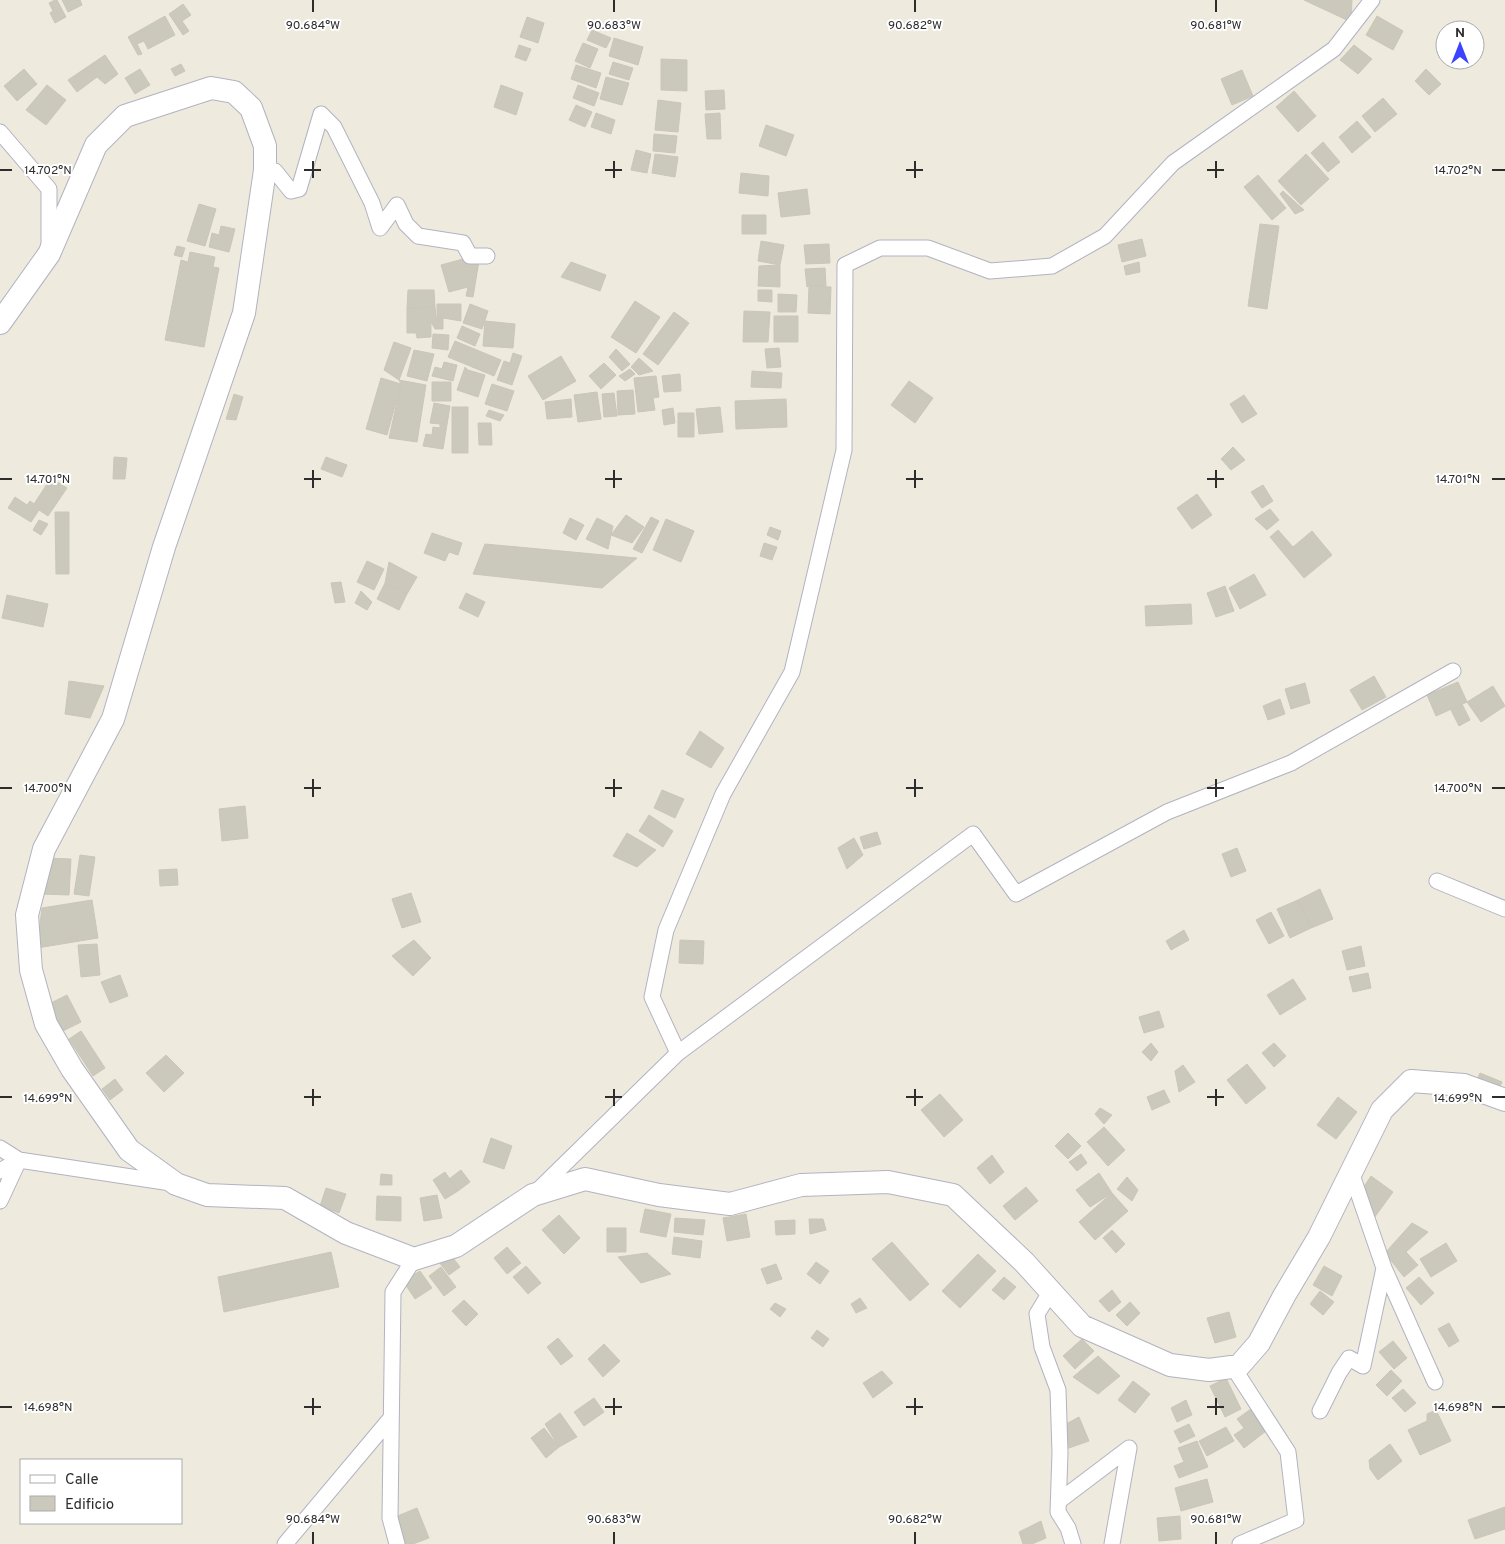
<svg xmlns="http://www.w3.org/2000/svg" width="1505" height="1544" font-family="Overpass,sans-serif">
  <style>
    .building { fill: #cbc8bc; stroke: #cbc7b7 }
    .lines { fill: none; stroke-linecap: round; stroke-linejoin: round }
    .street-casing { stroke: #b2b3c1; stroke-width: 17 }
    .secondary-casing { stroke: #b2b3c1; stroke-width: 24 }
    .street { stroke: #fff; stroke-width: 15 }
    .secondary { stroke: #fff; stroke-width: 22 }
    .ticks { fill: none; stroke: #2d2d2d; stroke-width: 2 }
    .ticks-label { font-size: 12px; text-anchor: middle; fill: #2d2d2d; stroke: #fff; stroke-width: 4; stroke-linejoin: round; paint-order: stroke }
  </style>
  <rect width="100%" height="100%" fill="#efeade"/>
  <path class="building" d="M55 0H57L66 17 55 23 50 13 53 11 49 3Z
    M62 0H80L82 5 68 12Z
    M1304 0H1352L1351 22Z
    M183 4 191 15 182 21 189 31 183 35 169 14Z
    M165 16 175 35 148 49 144 41 137 44 142 54 138 55 128 37Z
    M1377 16 1403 31 1393 50 1366 35Z
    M527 17 544 23 538 43 520 37Z
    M592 30 611 38 606 48 587 40Z
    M614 38 643 47 638 65 609 56Z
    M583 43 598 49 590 68 575 61Z
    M519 45 531 49 526 61 515 57Z
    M1354 45 1372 59 1358 74 1340 60Z
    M105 55 118 74 105 84 97 77 77 92 68 80Z
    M661 59 687 60V91L661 90Z
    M613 62 633 68 629 80 609 74Z
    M181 64 185 71 175 76 171 69Z
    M576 65 601 73 596 88 571 79Z
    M24 69 37 84 17 101 4 86Z
    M140 69 150 85 135 94 125 78Z
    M1426 69 1441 84 1429 95 1415 81Z
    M1242 70 1253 96 1232 105 1221 79Z
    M606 77 629 83 622 105 600 99Z
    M47 85 66 100 46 125 26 110Z
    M501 85 523 93 516 115 494 107Z
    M578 85 599 93 594 106 573 98Z
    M724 90 725 109 706 110 705 91Z
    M1294 91 1316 116 1298 132 1276 107Z
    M1383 98 1397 114 1375 132 1362 116Z
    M658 100 681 103 678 132 655 130Z
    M576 105 592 112 585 127 569 120Z
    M596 113 615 120 611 134 591 127Z
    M720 113 721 139H707L705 114Z
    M1357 121 1371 137 1352 153 1339 137Z
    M766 125 794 135 786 156 759 146Z
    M654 134 677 136 675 153 653 151Z
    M1323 142 1340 162 1328 172 1311 153Z
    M636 150 651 154 647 173 631 170Z
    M655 154 678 157 675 177 652 173Z
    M1306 154 1329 179 1301 205 1278 181Z
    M741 173 769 176 768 196 739 193Z
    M1258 175 1286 208 1272 220 1244 187Z
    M807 189 810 214 781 217 778 193Z
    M1283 191 1304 210 1295 214 1280 194Z
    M199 204 216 209 205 246 187 241Z
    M742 215H766V234H742Z
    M1260 224 1279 226 1267 309 1248 306Z
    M221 226 235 229 229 252 209 247 212 233 219 235Z
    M1142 239 1146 256 1122 262 1118 245Z
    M761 241 784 245 780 265 758 261Z
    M829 244 830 263 806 264 804 245Z
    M177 246 185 248 182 257 174 255Z
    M190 252 215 257 213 267 219 268 204 347 165 340 181 260 188 262Z
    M463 259 479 261 473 297 466 296 468 287 449 292 441 265Z
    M571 262 606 275 600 291 561 277Z
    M1139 262 1140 272 1126 275 1124 266Z
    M780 265V287L758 286 759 266Z
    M825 268 826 286H809L807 287 805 269Z
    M809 286 831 287 830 314 808 313Z
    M408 290H434L435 307 407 308Z
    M758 290H772V302L758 301Z
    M778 294 797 295 796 312H778Z
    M635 301 660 317 636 353 611 337Z
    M437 304H461V321L443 318 437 321Z
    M470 304 488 311 482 329 463 323Z
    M435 307 436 318H443V329H435L431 322V337L417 338 416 333H407V308Z
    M744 311 770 312 768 342H743Z
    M674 312 689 323 658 365 643 354Z
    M774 316H798V342H774Z
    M485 321 515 324 513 348 483 346Z
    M462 326 480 334 475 346 457 338Z
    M433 334 449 335 448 350 432 348Z
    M455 341 501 360 494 376 448 357Z
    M394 342 411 348 399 380 384 370Z
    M779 348 781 367 767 368 765 349Z
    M616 349 630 364 622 371 609 357Z
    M414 350 434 354 427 381 407 376Z
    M513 353 522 356 512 385 497 380 504 361 510 363Z
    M561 356 576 381 543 400 528 376Z
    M639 358 653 371 639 375 631 367Z
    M444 362 457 365 453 381 432 376 435 367 442 369Z
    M604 363 616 375 601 389 589 376Z
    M465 367 468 370 485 375 478 397 457 390Z
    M630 369 635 374 625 381 619 376Z
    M752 371 782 373 781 388 751 387Z
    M680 374 681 391 664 392 662 376Z
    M656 376 659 397 653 398 655 410 638 412 634 378Z
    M381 378 401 384 387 435 366 429Z
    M399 380 426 385 417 442 389 438 401 384Z
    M909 381 933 398 915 423 891 405Z
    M432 382H451V401H432Z
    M492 384 514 391 507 411 485 404Z
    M633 390 635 414 618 415 617 391Z
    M597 392 601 419 578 422 574 395Z
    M614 393 617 416 604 417 602 394Z
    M234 394 243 397 236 420 226 419Z
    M1244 395 1257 414 1242 423 1230 404Z
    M571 399 572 417 547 419 545 402Z
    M786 399 787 427 736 429 735 401Z
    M434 403 450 406 443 449 423 446 426 434 432 435 433 427 440 428V424L430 423Z
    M452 407H468V453H452Z
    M720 407 723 432 699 434 696 409Z
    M673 408 675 423 664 425 662 410Z
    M489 410 504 415 500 421 486 416Z
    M678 413H694V437H678Z
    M478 423H491L492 445H479Z
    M1233 447 1245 460 1231 470 1221 459Z
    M114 457 127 458 125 479H113Z
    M326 457 347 465 342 477 321 469Z
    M51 478 67 488 48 516 39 510 31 522 8 508 15 497 27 505 30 501 34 504Z
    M1263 485 1273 501 1262 508 1251 492Z
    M1197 494 1212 515 1192 529 1177 508Z
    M1270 509 1279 520 1267 530 1255 519Z
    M55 512H69V574H56Z
    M626 515 644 527 632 543 611 535Z
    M651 517 659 521 642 553 633 549Z
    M570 518 584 525 576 540 563 533Z
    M597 518 613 526 608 549 586 539Z
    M666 519 694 531 681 562 653 550Z
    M39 520 48 524 41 535 33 530Z
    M770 527 781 531 778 540 767 535Z
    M1278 530 1293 547 1312 531 1332 555 1304 578 1270 537Z
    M432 533 462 543 458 555 449 552 445 561 424 553Z
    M764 543 777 547 772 560 760 556Z
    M485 544 637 558 602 588 473 574Z
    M367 561 384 569 374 590 357 582Z
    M389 562 417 577 407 594 385 583Z
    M1254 574 1266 595 1240 609 1229 588Z
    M341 582 345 602 335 603 331 583Z
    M385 583 407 594 399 610 377 599Z
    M1225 586 1234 611 1216 617 1207 593Z
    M361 591 372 602 367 610 355 603Z
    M466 593 485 602 478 617 459 608Z
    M7 595 48 604 43 627 2 618Z
    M1191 604 1192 624 1146 626 1145 606Z
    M1374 676 1386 697 1362 710 1350 690Z
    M69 681 104 686 90 718 65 714Z
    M1458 682 1467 702 1436 716 1427 695Z
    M1305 683 1310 703 1291 709 1285 689Z
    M1493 686 1505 706 1481 722 1467 702Z
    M1280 699 1285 714 1268 720 1263 706Z
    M1462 704 1470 720 1459 726 1451 710Z
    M700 731 724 748 711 768 686 754Z
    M662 790 684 799 675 818 654 808Z
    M245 806 248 838 222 841 219 809Z
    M649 815 673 831 663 847 639 831Z
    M877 832 881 844 864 849 860 837Z
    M627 833 656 850 637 867 613 856Z
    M854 838 863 855 847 869 838 848Z
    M1237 848 1246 871 1231 877 1222 854Z
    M80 855 95 857 89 896 74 894Z
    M43 858 71 859 69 895 41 894Z
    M177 869 178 885 160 886 159 870Z
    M1320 889 1333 919 1311 928 1298 900Z
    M411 893 421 922 402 928 392 899Z
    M92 900 98 938 37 948 42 908Z
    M1298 900 1311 928 1290 938 1277 909Z
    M1271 912 1284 936 1269 944 1256 920Z
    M1184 930 1189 940 1171 950 1166 941Z
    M414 940 431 958 413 976 392 956Z
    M680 940 704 941 703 964 679 963Z
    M97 944 100 975 81 977 78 945Z
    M1361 946 1365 966 1347 970 1342 951Z
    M1368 973 1371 988 1353 992 1349 977Z
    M120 975 128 996 110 1003 101 982Z
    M1293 979 1306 999 1280 1015 1267 995Z
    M67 995 81 1022 63 1031 49 1004Z
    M1159 1011 1164 1027 1144 1033 1139 1017Z
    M81 1031 105 1068 93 1076 69 1039Z
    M1151 1043 1158 1052 1151 1061 1142 1052Z
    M1274 1043 1286 1056 1274 1067 1262 1053Z
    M166 1055 184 1073 164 1092 146 1073Z
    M1247 1064 1266 1088 1246 1104 1227 1080Z
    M1183 1065 1195 1082 1179 1092 1175 1071Z
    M1480 1073 1502 1082 1498 1091 1476 1082Z
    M115 1079 123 1090 110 1100 102 1089Z
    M1164 1090 1170 1102 1152 1110 1147 1097Z
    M940 1094 963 1120 944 1137 921 1110Z
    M1338 1097 1357 1112 1336 1139 1317 1125Z
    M1100 1108 1112 1115 1104 1124 1095 1114Z
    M1104 1127 1125 1150 1108 1166 1087 1142Z
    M1068 1133 1081 1146 1068 1159 1055 1146Z
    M491 1138 512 1146 504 1169 483 1162Z
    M1081 1154 1087 1163 1077 1171 1069 1162Z
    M992 1155 1004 1172 990 1184 977 1168Z
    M461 1170 470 1182 458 1191 449 1179Z
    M445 1172 458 1191 445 1199 433 1180Z
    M1099 1173 1112 1193 1090 1207 1076 1190Z
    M381 1174 392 1175V1185H380Z
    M1371 1176 1393 1192 1374 1218 1361 1191Z
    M1127 1177 1138 1190 1132 1201 1117 1189Z
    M1026 1187 1038 1201 1015 1220 1003 1206Z
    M326 1188 346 1194 339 1213 320 1206Z
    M1112 1193 1128 1211 1095 1240 1079 1222Z
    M437 1195 442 1218 424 1221 420 1198Z
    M377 1196 401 1197V1221L376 1220Z
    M645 1209 671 1214 666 1237 640 1232Z
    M746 1214 750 1237 727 1241 723 1218Z
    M559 1215 580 1238 564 1254 542 1230Z
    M675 1218 705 1220 703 1235 674 1232Z
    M809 1219H823L826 1230 810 1234Z
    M795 1220V1234L776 1235 775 1221Z
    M1412 1223 1428 1232 1406 1252 1418 1265 1404 1277 1385 1253Z
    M607 1228H626V1252H607Z
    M1112 1230 1125 1244 1116 1253 1103 1238Z
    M674 1237 702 1241 700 1258 672 1254Z
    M892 1242 929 1284 910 1301 872 1259Z
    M1446 1243 1457 1261 1431 1277 1420 1259Z
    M507 1247 521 1263 507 1274 494 1258Z
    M331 1252 339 1287 224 1312 218 1277Z
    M647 1253 671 1274 641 1283 618 1257Z
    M450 1254 460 1267 449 1275 439 1262Z
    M978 1254 996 1271 960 1308 942 1291Z
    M816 1262 829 1271 820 1284 807 1274Z
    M776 1264 782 1279 767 1284 761 1269Z
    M526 1266 541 1283 528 1294 513 1277Z
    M1324 1266 1342 1276 1332 1296 1313 1285Z
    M441 1267 456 1287 444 1296 429 1276Z
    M420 1271 432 1288 415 1299 403 1281Z
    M1004 1277 1016 1287 1004 1300 992 1290Z
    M1419 1277 1434 1293 1421 1305 1406 1288Z
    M1112 1290 1121 1302 1109 1312 1099 1301Z
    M1320 1291 1334 1302 1323 1315 1310 1304Z
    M860 1298 867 1308 856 1313 851 1304Z
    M464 1300 478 1314 466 1326 452 1311Z
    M1130 1302 1140 1313 1127 1326 1116 1315Z
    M775 1303 786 1309 780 1317 770 1309Z
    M1229 1312 1236 1337 1215 1343 1207 1318Z
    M1449 1323 1459 1341 1449 1347 1438 1329Z
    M817 1330 829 1339 823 1347 811 1338Z
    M558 1338 573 1356 561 1365 547 1347Z
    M1082 1339 1094 1351 1075 1369 1063 1356Z
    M1393 1341 1407 1358 1394 1369 1379 1352Z
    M604 1344 620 1361 603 1377 588 1359Z
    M1098 1356 1120 1376 1098 1394 1073 1377Z
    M1391 1370 1402 1381 1387 1396 1376 1385Z
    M882 1371 893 1383 873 1398 863 1383Z
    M1226 1378 1241 1409 1225 1417 1210 1386Z
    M1133 1381 1150 1394 1135 1413 1118 1400Z
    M1403 1389 1416 1403 1405 1412 1392 1398Z
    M594 1398 604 1412 584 1426 574 1412Z
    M1186 1400 1192 1415 1177 1422 1171 1408Z
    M1255 1406 1270 1428 1244 1448 1234 1435 1244 1428 1237 1419Z
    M1436 1410 1451 1441 1420 1455 1408 1430 1427 1421V1414Z
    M560 1413 577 1437 559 1447 545 1424Z
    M1079 1417 1089 1441 1066 1449 1064 1425Z
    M1189 1424 1195 1436 1180 1443 1174 1431Z
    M1226 1427 1234 1441 1207 1456 1199 1441Z
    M544 1428 559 1447 546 1458 531 1438Z
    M1197 1441 1208 1467 1179 1478 1174 1466 1184 1462 1178 1448Z
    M1390 1444 1402 1461 1378 1480 1370 1469 1369 1460Z
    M1207 1479 1213 1502 1181 1511 1175 1488Z
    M1505 1507V1529L1475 1539 1468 1520Z
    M417 1508 429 1538 413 1544H406L395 1517Z
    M1180 1516 1181 1539 1159 1541 1157 1518Z
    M1041 1521 1046 1538 1032 1544H1023L1019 1532Z"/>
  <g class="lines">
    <g class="street-casing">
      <path id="street" d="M0 132 49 189V245
        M265 170 275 171 291 191 299 189 321 114 334 127 372 203 380 228 397 205 406 224 418 236 463 243 470 256H487
        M1437 881 1505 909
        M678 1053 652 997 666 930 723 794 792 672 844 450 845 265 880 248H928L990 271 1052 266 1105 236 1173 163 1334 49 1372 0
        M0 1148 19 1160 0 1201
        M0 1171 19 1160 171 1183
        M1351 1172 1384 1268 1435 1382
        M536 1192 678 1053 973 834 1016 894 1167 812 1291 763 1453 671
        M1051 1291 1037 1314 1042 1347 1058 1390 1060 1453 1058 1512 1068 1528 1073 1544
        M1233 1367 1288 1452 1296 1520 1240 1544
        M1320 1411 1339 1373 1349 1358 1363 1366 1384 1268
        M1059 1501 1129 1448
        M285 1544 390 1419
        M397 1544 390 1518 393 1292 414 1259
        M1112 1544 1129 1448"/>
    </g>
    <g class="secondary-casing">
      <path id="secondary" d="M0 323 49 254 96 145 125 116 211 88 234 92 251 108 265 146V170L244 313 164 547 113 719 44 849 27 915 31 970 46 1024 72 1069 129 1150 176 1184 207 1195 285 1198 346 1233 414 1259 456 1246 533 1195 585 1179 659 1195 730 1204 801 1185 888 1182 953 1195 1024 1262 1082 1326 1170 1365 1209 1370 1239 1366 1259 1343 1284 1296 1319 1237 1382 1110 1411 1081 1464 1085 1505 1100"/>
    </g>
    <use href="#street" class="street"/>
    <use href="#secondary" class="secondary"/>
  </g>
  <path class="ticks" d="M313 0V12M614 0V12M915 0V12M1216 0V12M313 161V178M614 161V178M915 161V178M1216 161V178M0 170H12M304 170H321M605 170H622M906 170H923M1207 170H1224M1492 170H1505M313 470V488M614 470V488M915 470V488M1216 470V488M0 479H12M304 479H321M605 479H622M906 479H923M1207 479H1224M1492 479H1505M313 779V797M614 779V797M915 779V797M1216 779V797M0 788H12M304 788H321M605 788H622M906 788H923M1207 788H1224M1492 788H1505M313 1089V1106M614 1089V1106M915 1089V1106M1216 1089V1106M0 1097H12M304 1097H321M605 1097H622M906 1097H923M1207 1097H1224M1492 1097H1505M313 1398V1415M614 1398V1415M915 1398V1415M1216 1398V1415M0 1407H12M304 1407H321M605 1407H622M906 1407H923M1207 1407H1224M1492 1407H1505M313 1532V1544M614 1532V1544M915 1532V1544M1216 1532V1544"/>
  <g class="ticks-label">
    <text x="313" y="29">90.684°W</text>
    <text x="614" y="29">90.683°W</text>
    <text x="915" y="29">90.682°W</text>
    <text x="1216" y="29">90.681°W</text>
    <text x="48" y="174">14.702°N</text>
    <text x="1458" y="174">14.702°N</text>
    <text x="48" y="483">14.701°N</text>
    <text x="1458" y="483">14.701°N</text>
    <text x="48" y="792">14.700°N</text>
    <text x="1458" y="792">14.700°N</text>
    <text x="48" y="1102">14.699°N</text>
    <text x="1458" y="1102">14.699°N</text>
    <text x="48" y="1411">14.698°N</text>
    <text x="1458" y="1411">14.698°N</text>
    <text x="313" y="1523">90.684°W</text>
    <text x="614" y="1523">90.683°W</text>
    <text x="915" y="1523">90.682°W</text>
    <text x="1216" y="1523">90.681°W</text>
  </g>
  <rect x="20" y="1459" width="162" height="65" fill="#ffffff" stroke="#ababab"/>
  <rect x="30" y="1475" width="25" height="8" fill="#ffffff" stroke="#ababab"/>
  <text x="65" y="1484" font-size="15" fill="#2d2d2d">Calle</text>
  <rect x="30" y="1496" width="25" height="15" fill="#cbc8bc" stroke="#ababab"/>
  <text x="65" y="1509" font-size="15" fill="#2d2d2d">Edificio</text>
  <g transform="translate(1460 45)"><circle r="24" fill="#ffffff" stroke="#ababab"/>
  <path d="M0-4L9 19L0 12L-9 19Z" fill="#3b43ff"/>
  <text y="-8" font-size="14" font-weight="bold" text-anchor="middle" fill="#2d2d2d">N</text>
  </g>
</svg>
